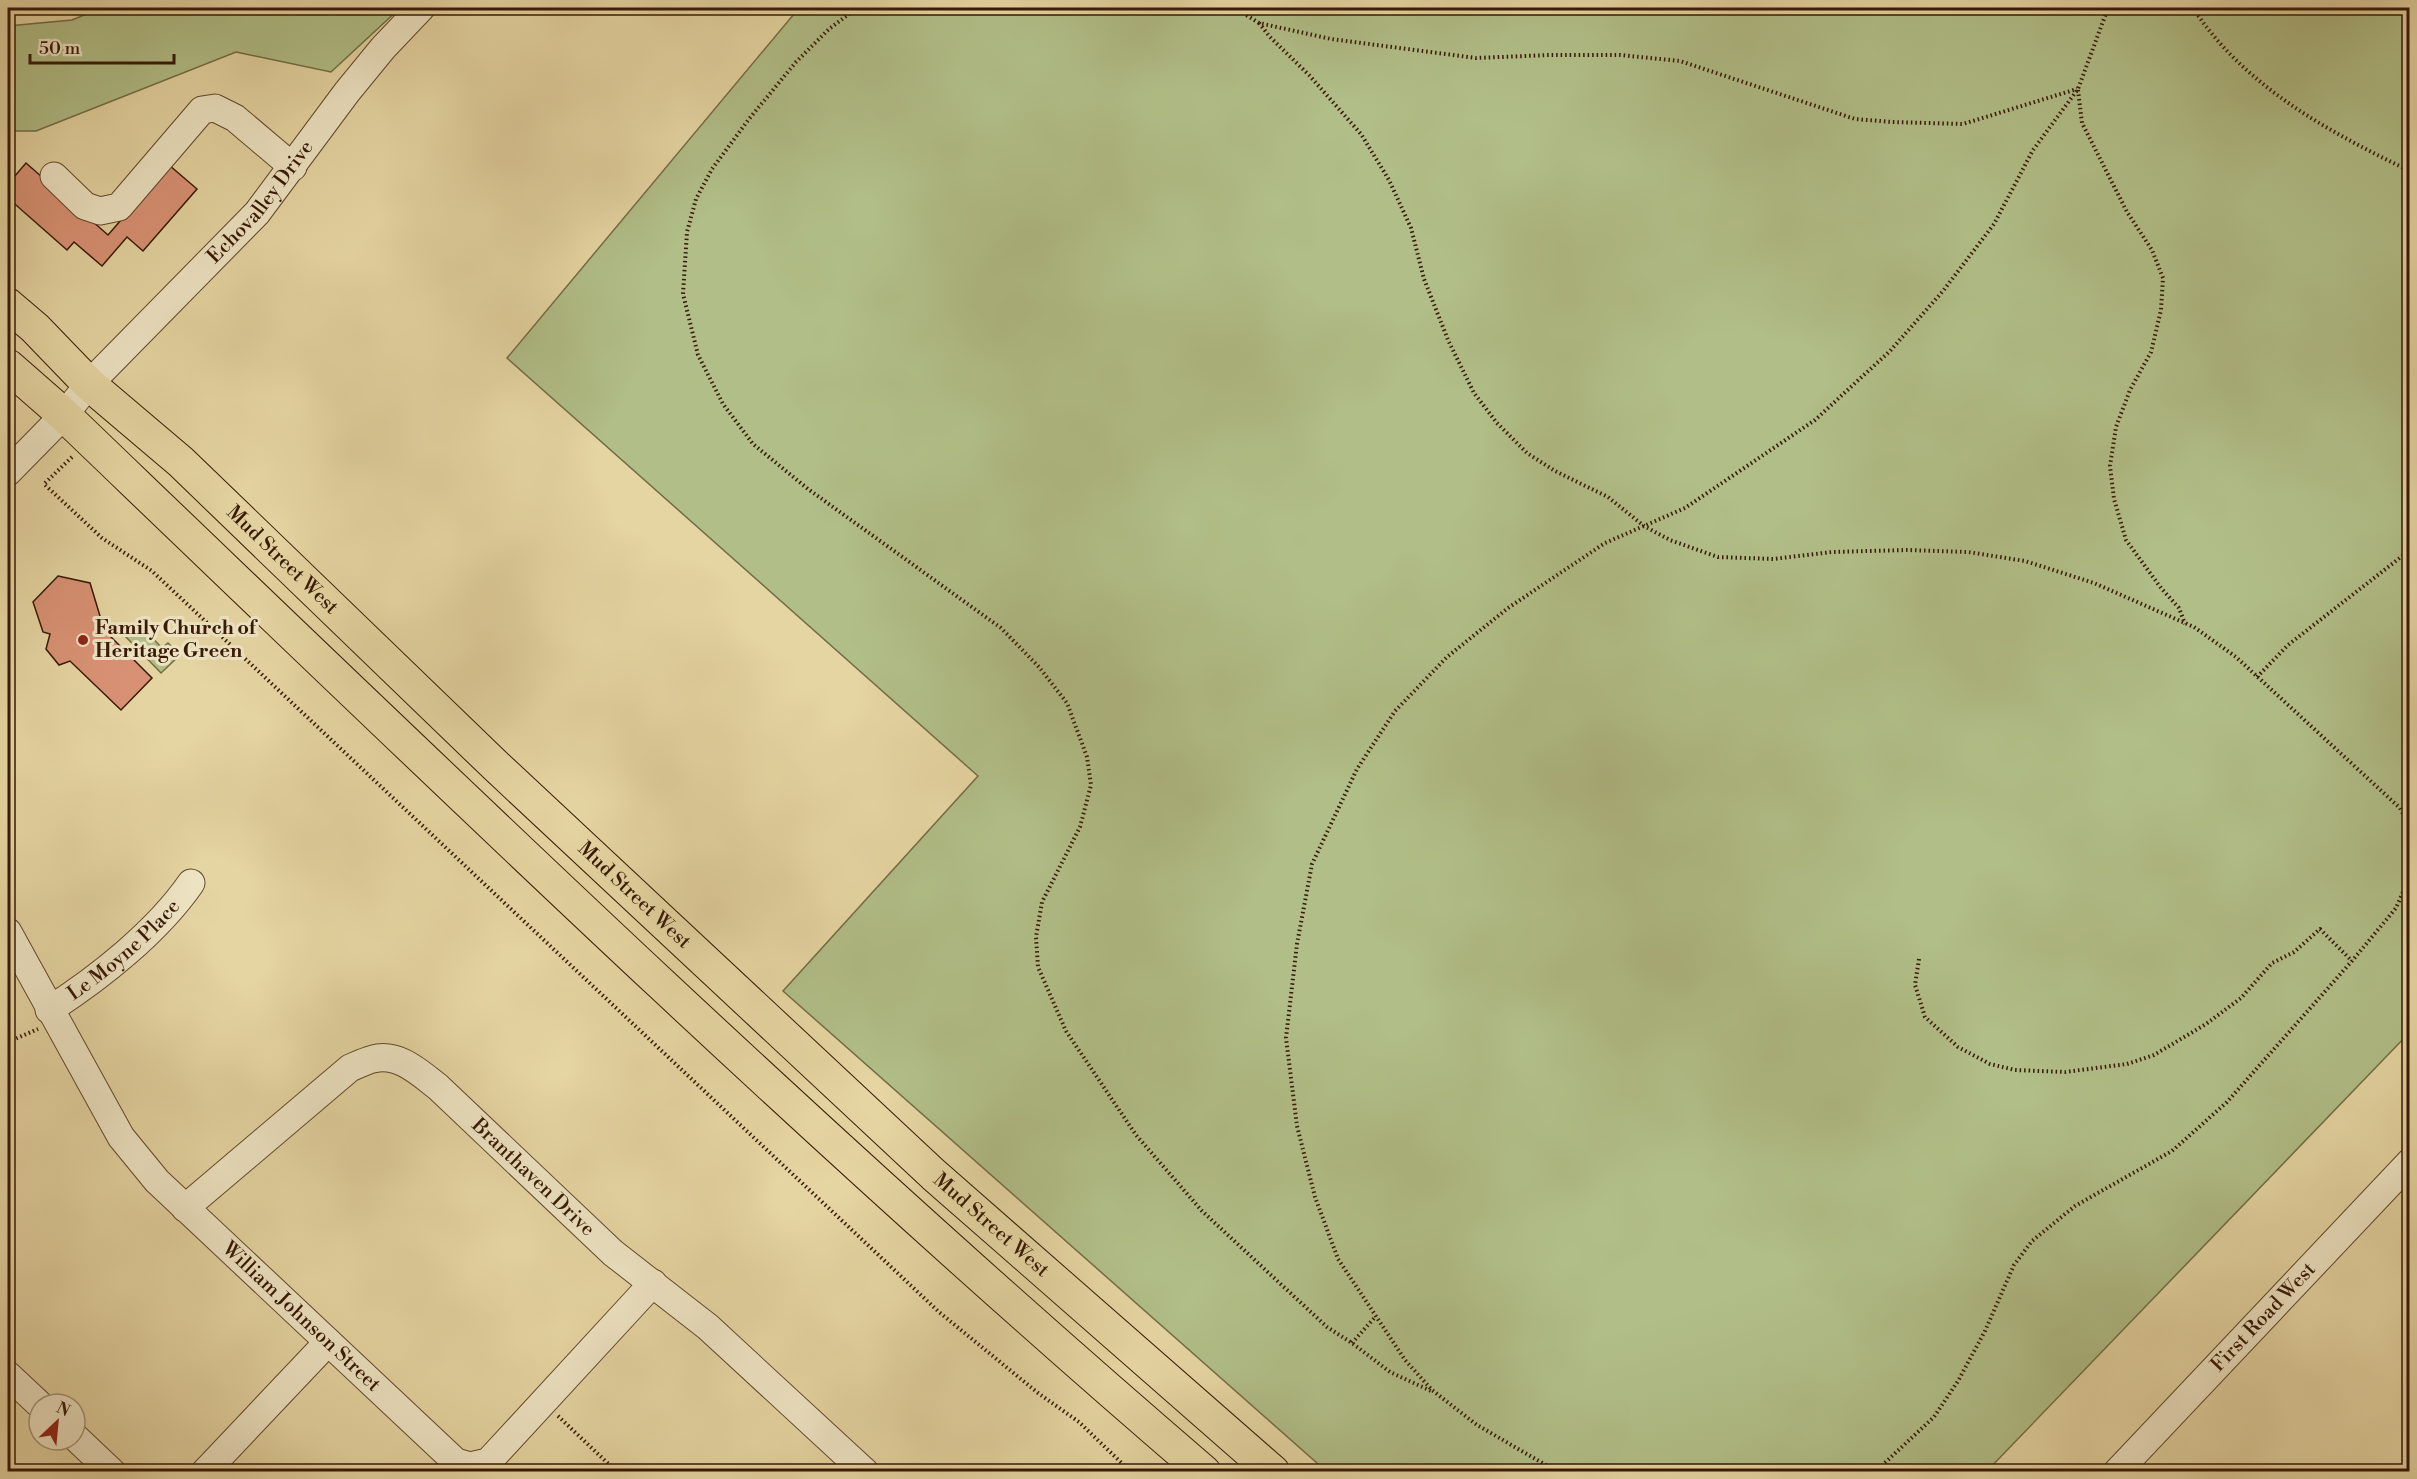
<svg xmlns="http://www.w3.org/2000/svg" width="2417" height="1479" font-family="'Libre Bodoni',serif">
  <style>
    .green { fill: #b1be87; stroke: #746c46; stroke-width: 1.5 }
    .building { fill: #d99275; stroke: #371905; stroke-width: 1.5 }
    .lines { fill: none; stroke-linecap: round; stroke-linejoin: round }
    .minor-casing { stroke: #62482c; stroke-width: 29 }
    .major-casing { stroke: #371905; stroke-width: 35 }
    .path { stroke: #371905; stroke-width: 4; stroke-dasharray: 1.5 3; stroke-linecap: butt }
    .minor { stroke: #eee4c3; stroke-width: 27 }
    .major { stroke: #e5d5a2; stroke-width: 33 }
    .poi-dot { fill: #8f2418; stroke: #eee4c3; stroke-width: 2 }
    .labels { text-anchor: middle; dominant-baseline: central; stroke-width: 6; stroke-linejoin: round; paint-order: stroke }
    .street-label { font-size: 20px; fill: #371905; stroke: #eee4c3 }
    .poi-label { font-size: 20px; font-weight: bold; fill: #371905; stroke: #eee4c3; text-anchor: start }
  </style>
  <rect width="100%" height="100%" fill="#e5d5a2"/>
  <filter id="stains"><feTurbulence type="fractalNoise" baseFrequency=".00333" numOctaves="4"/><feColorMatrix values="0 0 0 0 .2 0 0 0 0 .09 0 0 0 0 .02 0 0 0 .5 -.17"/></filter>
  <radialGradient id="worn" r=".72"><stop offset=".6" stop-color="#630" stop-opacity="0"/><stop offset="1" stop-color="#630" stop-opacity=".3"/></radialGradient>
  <path class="green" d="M101 8H400L331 72 236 52 36 131H8V26L72 20Z
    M799 8H2409V1033L1987 1471H1326L783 991 978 776 507 358Z
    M138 623 162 648 168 643 180 655 161 673 125 636Z"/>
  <path class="building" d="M26 163 108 235 169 165 197 189 143 251 127 237 102 266 74 242 67 250 8 198V184Z
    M58 576 90 583 100 616 96 619 109 630 107 633 152 678 121 710 70 661 59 665 46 649 50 634 43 632 33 602Z"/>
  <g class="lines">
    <g class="minor-casing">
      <g id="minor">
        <path d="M54 176 85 206 100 211 119 207 202 110 215 108 235 118 293 167"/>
        <path id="s1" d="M8 472 64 415 89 384 257 213 347 92 383 48 421 8"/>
        <path id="s2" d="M8 932 121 1137 157 1181 456 1462 470 1466 488 1462 653 1283"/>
        <path id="s3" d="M49 1010C99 978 157 932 191 883"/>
        <path id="s4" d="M185 1208 350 1068C357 1065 365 1061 373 1059 398 1052 420 1073 438 1087L613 1253 708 1327 865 1472"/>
        <path d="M8 1375 39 1404"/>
        <path d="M75 1437 112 1472"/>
        <path d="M205 1472 328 1342"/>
        <path id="s5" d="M2117 1472 2410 1162"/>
      </g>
    </g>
    <g class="major-casing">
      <g id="major">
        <path id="s6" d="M8 305 35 328 89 384 181 462 496 766 934 1175 1273 1472"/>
        <path d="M8 366 64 415C438 774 810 1134 1204 1472"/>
      </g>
    </g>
    <path class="path" d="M857 8 829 29 796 62 749 119 712 169 696 199 687 232 683 294 698 355 723 404 753 444 808 489 1001 628 1039 667 1067 703 1087 757 1091 785 1080 827 1042 902 1036 937 1038 967 1066 1031 1136 1135 1202 1211 1327 1327 1352 1343 1390 1372 1431 1391
      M1235 8 1259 23 1331 39 1476 58 1550 55H1620L1680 61 1855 119 1892 122 1963 124 2077 89
      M2193 8C2244 86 2327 131 2410 171
      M1259 23 1270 37 1309 75 1361 134 1389 180 1411 228 1424 279 1448 340 1474 393 1497 423 1527 453 1555 471 1608 497 1644 526 1670 540 1718 557 1773 559 1832 552 1907 550 1968 552 2025 561 2094 583 2194 627 2236 657 2400 808 2410 827
      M2078 90 2082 123 2127 212 2152 250 2163 278 2161 310 2151 352 2130 390 2116 427 2110 466 2114 499 2126 540 2161 588 2179 608 2185 624
      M8 410 14 404
      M72 457 44 484 102 538 152 571 939 1312 1038 1393 1079 1422 1131 1472
      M2257 677 2288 645 2410 550
      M1919 959 1915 985 1925 1017 1958 1047 1990 1064 2015 1070 2065 1072 2127 1064 2154 1055 2206 1024 2241 998 2272 963 2294 952 2320 929 2352 961
      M8 1042 38 1029
      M1352 1343 1376 1316
      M558 1416 617 1472
      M1558 1472 1477 1425 1432 1390 1405 1360 1338 1259 1315 1197 1297 1126 1286 1038 1297 944 1312 864 1357 769 1395 711 1447 657 1508 608 1605 543 1685 508 1815 420 1890 351 1943 291 1994 224 2033 150 2078 89 2108 8
      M1875 1472 1934 1417 1958 1381 1985 1331 2014 1265 2032 1241 2075 1206 2172 1151 2227 1102 2352 961 2396 908 2410 876"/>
    <use href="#minor" class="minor"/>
    <use href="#major" class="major"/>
  </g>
  <circle class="poi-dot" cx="83" cy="640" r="6"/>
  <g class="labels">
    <g class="street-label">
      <text stroke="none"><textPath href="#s1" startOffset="370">Echovalley Drive</textPath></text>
      <text stroke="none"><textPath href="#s6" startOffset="375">Mud Street West</textPath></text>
      <text stroke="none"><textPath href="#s6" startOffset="861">Mud Street West</textPath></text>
      <text stroke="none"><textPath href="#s3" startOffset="96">Le Moyne Place</textPath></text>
      <text stroke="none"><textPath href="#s4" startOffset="446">Branthaven Drive</textPath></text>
      <text stroke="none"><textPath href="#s6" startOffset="1347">Mud Street West</textPath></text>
      <text stroke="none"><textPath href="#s2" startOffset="489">William Johnson Street</textPath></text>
      <text stroke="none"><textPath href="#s5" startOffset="213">First Road West</textPath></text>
    </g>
    <g class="poi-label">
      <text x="95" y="628">Family Church of<tspan x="95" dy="23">Heritage Green</tspan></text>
    </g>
  </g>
  <rect width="2417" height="1479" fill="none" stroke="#e5d5a2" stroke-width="30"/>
  <rect x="9" y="9" width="2399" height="1461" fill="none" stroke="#371905" stroke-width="3"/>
  <rect x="15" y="15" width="2387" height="1449" fill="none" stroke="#371905" stroke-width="1.5"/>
  <g transform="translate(57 1422) rotate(26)"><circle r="28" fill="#eee4c3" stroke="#a59377" stroke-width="1.5"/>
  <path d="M0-4.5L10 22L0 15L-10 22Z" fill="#8f2418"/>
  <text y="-9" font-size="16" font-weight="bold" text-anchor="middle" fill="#371905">N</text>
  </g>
  <path d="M30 54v9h144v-9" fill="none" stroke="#371905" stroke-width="3"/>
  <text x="39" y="54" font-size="18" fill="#371905" stroke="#eee4c3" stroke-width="4.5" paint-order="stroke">50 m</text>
  <rect width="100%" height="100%" filter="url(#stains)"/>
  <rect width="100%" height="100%" fill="url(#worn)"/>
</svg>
